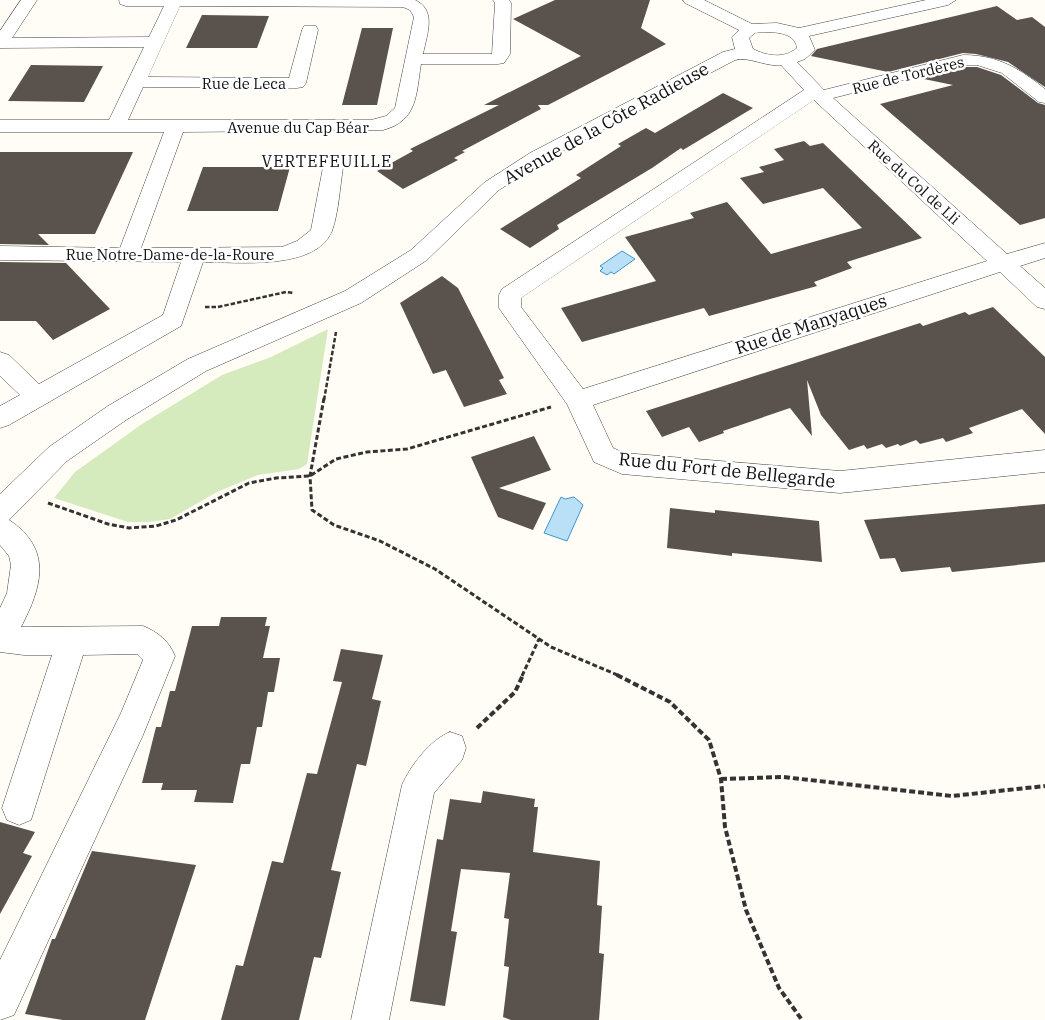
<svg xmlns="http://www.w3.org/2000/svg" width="1045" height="1020" font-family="'IBM Plex Serif',serif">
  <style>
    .green { fill: #d5ebbd }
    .water { fill: #b9e0f7; stroke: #3f96cf }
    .building { fill: #5a524d }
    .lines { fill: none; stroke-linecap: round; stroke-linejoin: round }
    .minor-casing { stroke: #444; stroke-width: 1 }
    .path-far2 { stroke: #333; stroke-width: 2.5; stroke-dasharray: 4.5 2; stroke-linecap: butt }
    .path-far1 { stroke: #333; stroke-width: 3; stroke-dasharray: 5 2.5; stroke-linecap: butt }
    .path { stroke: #333; stroke-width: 4; stroke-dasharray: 6 3; stroke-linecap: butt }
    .minor { fill: #fff; fill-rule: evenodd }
    .labels { text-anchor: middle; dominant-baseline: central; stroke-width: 5; stroke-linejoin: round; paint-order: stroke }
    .far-street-label { font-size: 15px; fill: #111; stroke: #fff }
    .far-quarter-label { font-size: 16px; letter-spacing: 1px; fill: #111; stroke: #fff }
    .street-label { font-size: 18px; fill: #111; stroke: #fff }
  </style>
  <rect width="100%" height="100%" fill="#fffdf5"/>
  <path class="green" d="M328 329 307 464 299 469 258 475 217 492 170 519 148 522H128L54 498 75 472 142 424 222 375 271 357Z"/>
  <path class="water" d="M622 251 635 259 614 274 611 272 607 275 600 271 603 268 600 266Z
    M561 497 565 499 574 497 583 505 567 541 544 533Z"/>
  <path class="building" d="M555 0H650L641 28 666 44 548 105H538L541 109 462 151 465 152 454 158 458 160 403 189 377 171 413 151 410 149 499 105H484L581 56 513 19Z
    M997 6 1017 20 1032 17 1045 27V87L1008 62 976 54 963 53 888 72 811 56 817 49Z
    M202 15 269 16 257 48H186Z
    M362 28H393L377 105H342Z
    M31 65 103 66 84 102 8 101Z
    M963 67H977L1001 75 1038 103 1045 105V218L1020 225 880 104 953 85 919 78Z
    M723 93 753 108 683 150 681 148 652 168 557 225 559 229 530 248 500 229 581 178 576 175 621 146 618 144 646 128 655 133Z
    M804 141 810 146 823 143 922 238 847 262 852 268 814 282 817 286 709 316 704 308 582 342 561 308 656 281 625 237 694 218 690 213 727 202 771 254 862 228 823 188 763 204 740 178 764 172 759 167 784 160 774 149Z
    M0 152H133L95 234H38L49 245 0 244Z
    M203 167H290L278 211H187Z
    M0 262 66 263 110 309 53 340 36 321H0Z
    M442 276 458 288 504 378 499 380 507 394 464 407 446 370 433 374 400 303Z
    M993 307 1045 357V434L1022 409 969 428 973 433 946 442 943 438 920 444 916 440 900 446 898 444 886 448 882 444 867 449 864 445 849 450 821 415 807 380 812 436 790 408 723 431 724 433 699 442 689 427 662 437 646 411 920 323 923 326 965 312 969 315Z
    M534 436 551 470 499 488 546 503 533 530 498 517 471 457Z
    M1045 504V562L952 572 950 567 901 572 895 558 880 559 864 520Z
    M670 508 715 513V510L819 521 822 562 732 553V556L667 548Z
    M221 617H267L265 626H270L263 658H280L274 692H268L262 727H257L250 764H241L233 803 194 802 197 790H161L163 783H142L156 727H161L170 691H175L192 626H219Z
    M341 649 383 655 372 699 381 701 366 766 357 764 331 870 341 872 321 958 314 957 299 1020H221L236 965 243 966 272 861 283 863 307 773 317 774 342 682 333 681Z
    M483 791 535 799 534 807H538L533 852 600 861 597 905 602 906 599 953 604 954 599 1020H511L503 1017 509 967 504 966 509 919 504 918 510 873 461 869 451 931 457 932 445 1006 410 1001 437 839 443 840 450 799 481 803Z
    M0 822 35 832 23 853 32 856 0 914Z
    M92 851 196 865 145 1020H63L25 1014 52 939H55Z"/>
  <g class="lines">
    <g class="minor-casing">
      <path id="minor" d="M21 0H37L12 38 149 37 164 6H126L120 4 119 0H415C437 10 427 34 423 54H492L495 3 493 0H509L511 3 510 54 504 63 498 64H421C416 94 418 121 383 130L183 132 141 248 282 247 297 241 311 230 324 162 327 158H341L344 162C340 183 339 212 332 231 316 271 237 262 203 262L181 326 9 425 0 428V406L20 395 0 376V352L9 355 39 384 163 315 181 262 0 260V246L120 248 164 132H0V120H109L144 47 0 48V31ZM180 6 403 7 410 10 414 17 395 108 386 116 371 120H128L143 87 297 88 303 87 306 83 318 30 316 26H304L302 30 289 78 148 77Z
        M683 0H704L752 24 777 23 799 28 926 0H956L948 5 809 36 815 50 805 59 797 62 824 90 963 55C997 55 1019 68 1045 89V103L1039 102 1002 73 977 65H963L833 98 1007 254 1045 243V258L1020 266 1045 288V309L1037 307 1000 272 593 405 613 448 624 453 840 471 1045 450V472L840 493 622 474 594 462 567 404 499 308V295L502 289 804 90 781 65C765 67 749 56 735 60L544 161 499 190 427 260 361 303 206 371 126 420 67 461 9 520C53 549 42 587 21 627L143 626C158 632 169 641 175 656L143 735 14 1015 0 1020V960L121 713 143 660 137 654 83 655 31 820 19 825 7 820 2 808 52 655H24L0 652V608L7 593 11 565 9 556 0 545V494L49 447 108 406 188 359 345 291 411 250 485 182 530 153 723 52 735 49 732 37 739 30 685 3ZM764 32C777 32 795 33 797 48 784 59 767 56 753 49L749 38 755 33ZM814 100 987 261 583 389 521 307V298Z
        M450 732 462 736 466 748 462 760 434 793 389 1020H351L402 785C411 765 430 740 450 732Z"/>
    </g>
    <path class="path-far2" d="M205 307H218L286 292 294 293
      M324 400 336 332"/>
    <path class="path-far1" d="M324 398 310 476 312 510 334 525 380 541 435 569 551 647 620 676
      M48 503 108 524 129 528 156 526 176 520 249 483 276 478 310 476 336 459 367 452 407 449 551 407
      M522 676 539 639"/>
    <path class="path" d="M617 675 670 702 709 740 721 779 725 827 746 910 779 988 802 1020
      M477 728 515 692 523 675
      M721 779 783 777 952 796 1045 786"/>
    <use href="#minor" class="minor"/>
  </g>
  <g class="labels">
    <g class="far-street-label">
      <text transform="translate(908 75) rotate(-14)">Rue de Tordères</text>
      <text x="244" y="83">Rue de Leca</text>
      <text x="298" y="127">Avenue du Cap Béar</text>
      <text transform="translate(914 182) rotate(42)">Rue du Col de Lli</text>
      <text x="170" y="254">Rue Notre-Dame-de-la-Roure</text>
    </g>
    <g class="far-quarter-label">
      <text x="327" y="161">VERTEFEUILLE</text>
    </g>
    <g class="street-label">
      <text transform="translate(606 123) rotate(-29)">Avenue de la Côte Radieuse</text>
      <text transform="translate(811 324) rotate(-18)">Rue de Manyaques</text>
      <text transform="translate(727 470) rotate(6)">Rue du Fort de Bellegarde</text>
    </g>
  </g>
</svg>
